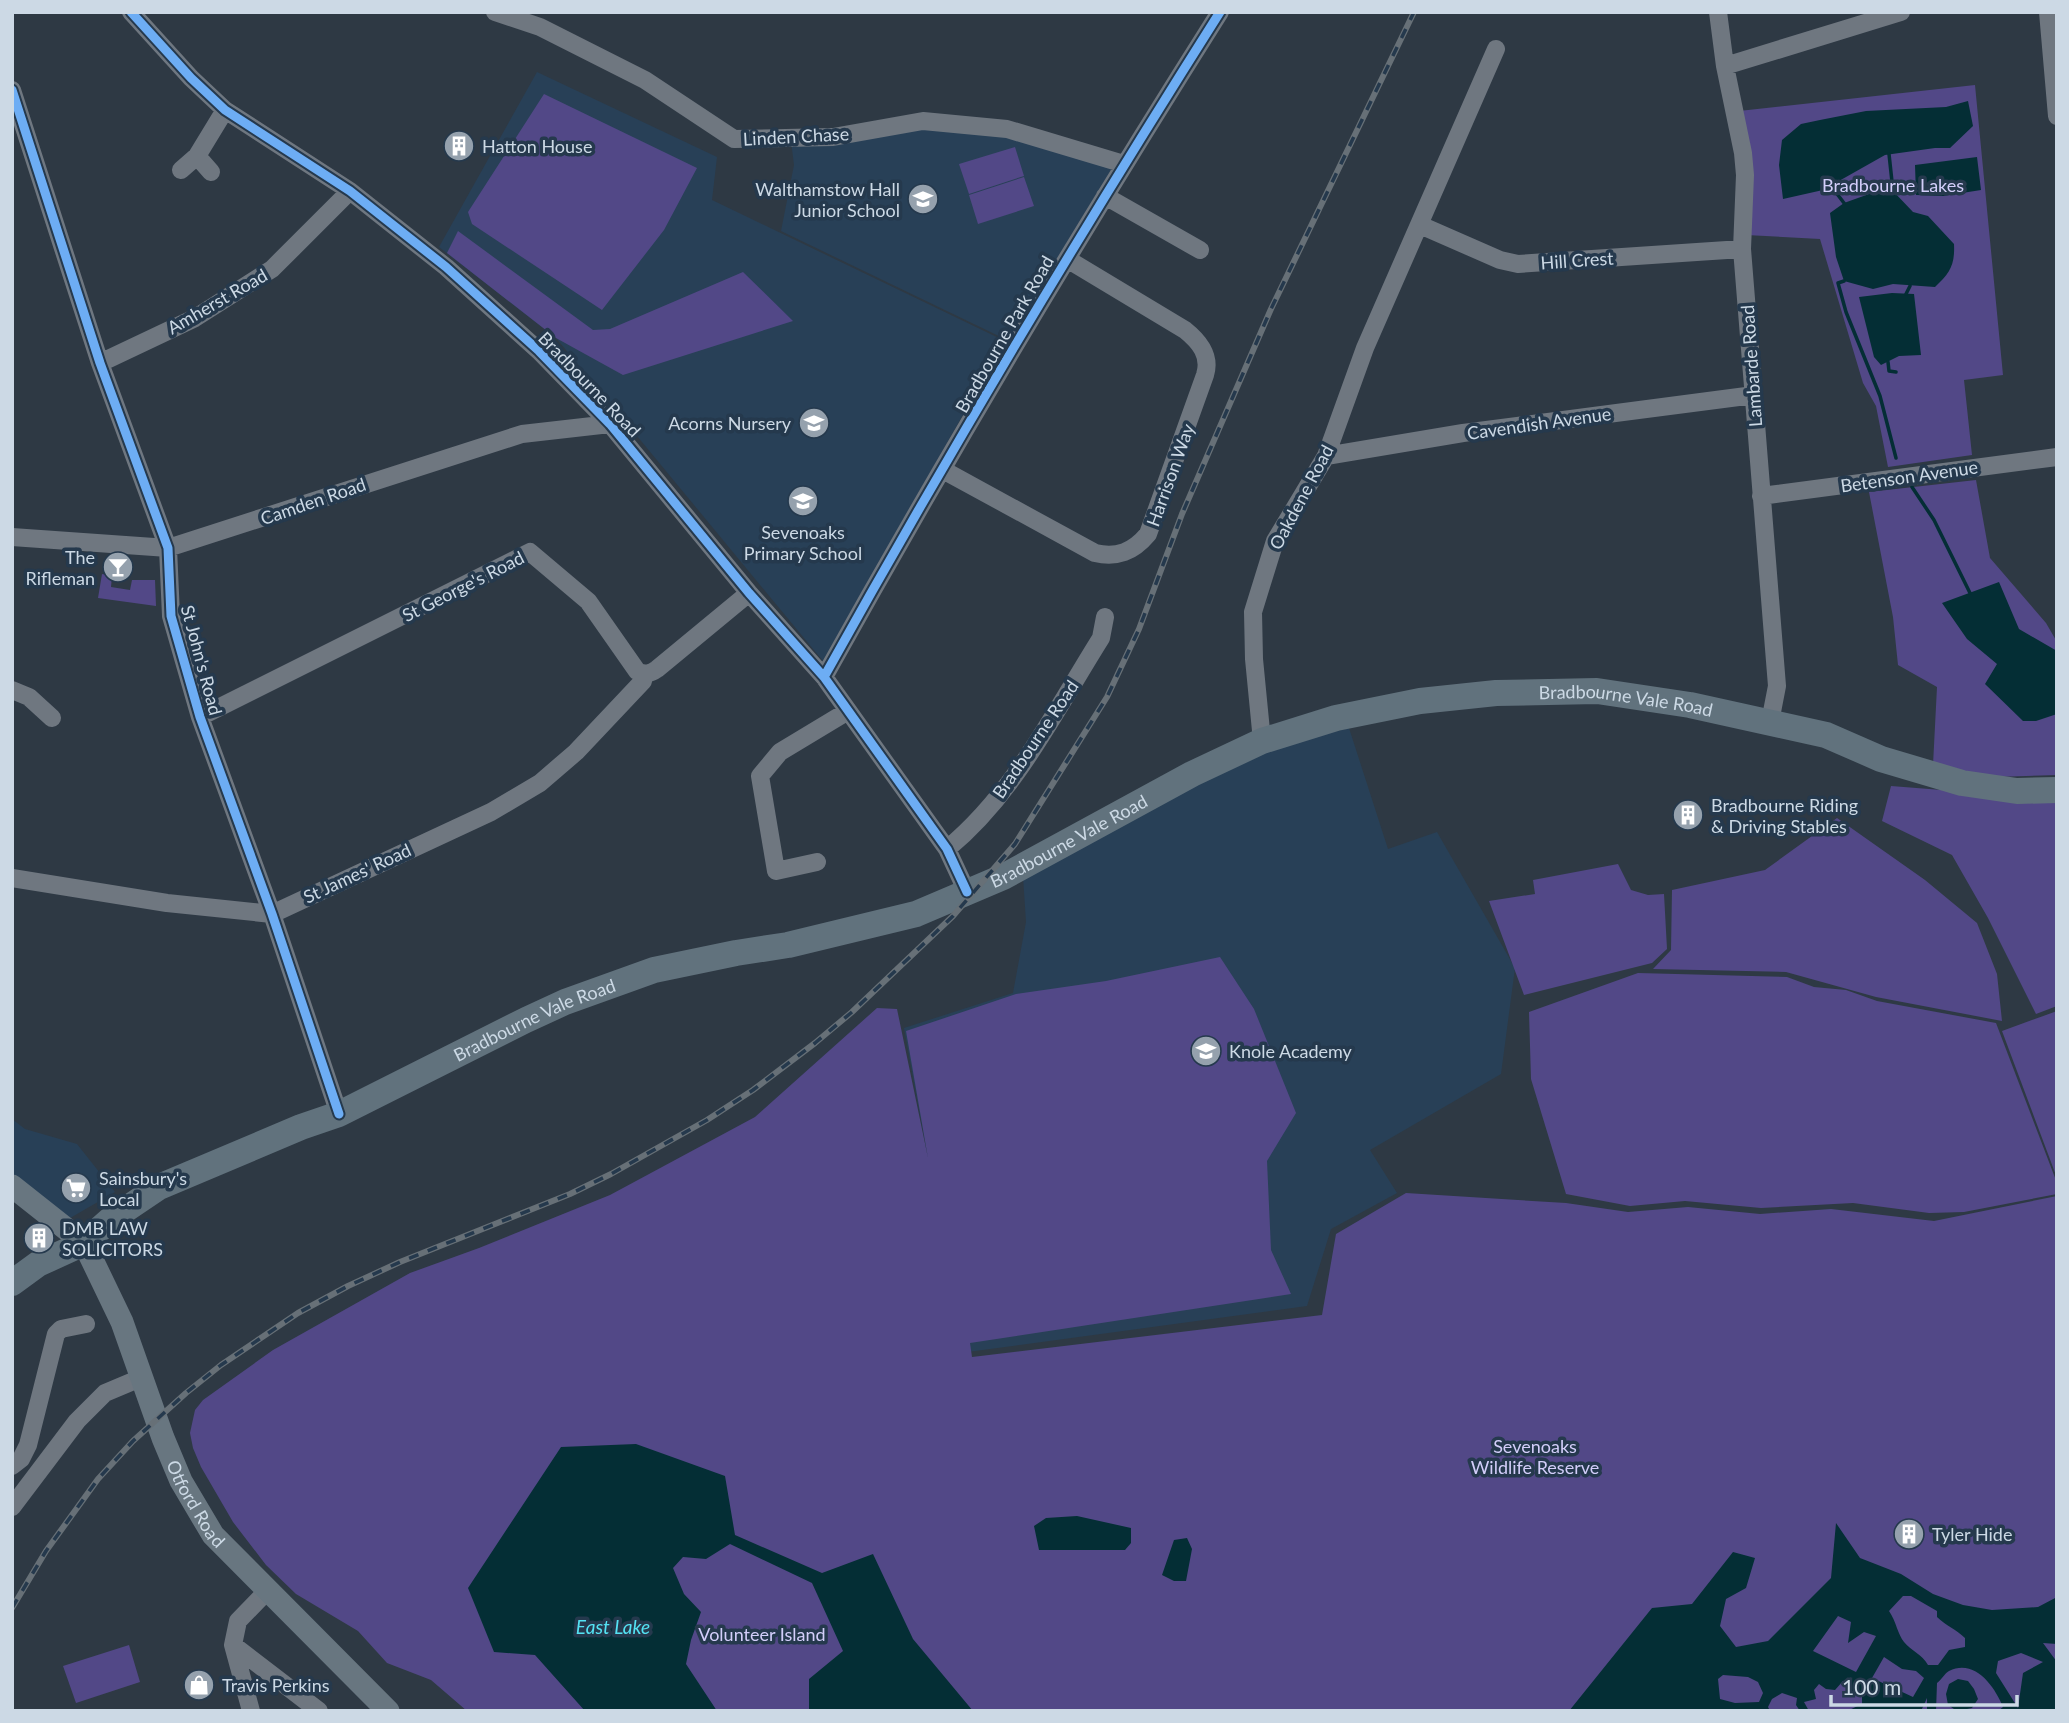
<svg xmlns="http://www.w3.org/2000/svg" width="2069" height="1723" font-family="Lato,sans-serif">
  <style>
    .built { fill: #284057 }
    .green { fill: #524887 }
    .water { fill: #042e35; fill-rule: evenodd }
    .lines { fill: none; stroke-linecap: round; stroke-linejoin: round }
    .stream { stroke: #042e35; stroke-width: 3.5 }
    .minor { stroke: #6f7780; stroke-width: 18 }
    .major { stroke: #687680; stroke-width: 23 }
    .highway { stroke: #61727d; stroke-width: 26 }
    .rail-casing { stroke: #677077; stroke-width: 6 }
    .rail { stroke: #25394d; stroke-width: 3.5; stroke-dasharray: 10; stroke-linecap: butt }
    .cycleway-casing { stroke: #25394d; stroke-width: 13 }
    .cycleway { stroke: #6dadf4; stroke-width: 9 }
    .labels { text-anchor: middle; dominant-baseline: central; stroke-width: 7; stroke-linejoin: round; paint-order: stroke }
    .street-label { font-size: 18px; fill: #ccd9e5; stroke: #25394d }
    .poi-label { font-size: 18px; fill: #ccd9e5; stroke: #25394d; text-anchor: start }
    .park-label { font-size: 18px; fill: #d3cefa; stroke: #25394d }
    .water-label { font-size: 19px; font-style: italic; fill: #54e2f3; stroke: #25394d }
  </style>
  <rect width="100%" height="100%" fill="#2e3944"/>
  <path class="built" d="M537 72 717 157 712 200 1005 341 823 661 556 338 439 247Z
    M923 122 1006 133 1113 167 1009 338 1005 339 781 231 794 165 791 141Z
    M1349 728 1388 849 1437 832 1515 968 1501 1074 1370 1150 1397 1193 1331 1229 1307 1306 960 1353 935 1197 904 1028 1013 993 1026 922 1023 876 1166 800 1272 748Z
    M12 1119 25 1129 77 1144 115 1192 65 1221 12 1182Z"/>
  <path class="green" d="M1975 85 2003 375 1964 380 1972 455 1888 467 1876 406 1863 383 1820 239 1746 235 1739 111Z
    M544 94 697 168 664 230 602 310 472 224 468 212Z
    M1015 147 1024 176 969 194 959 164Z
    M1024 177 1034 206 978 224 969 195Z
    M458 231 593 330 610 329 743 272 793 321 623 375 556 338 447 253Z
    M1976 480 1990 558 2046 623 2057 642V775L1963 778 1933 765 1937 687 1898 665 1893 617 1869 492Z
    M102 574 112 576 111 587 130 590 132 580H155L156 606 98 598Z
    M1891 786 2057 799V1006L2036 1014 1988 918 1952 855 1882 821Z
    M1837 818 1925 880 1977 923 1997 974 2002 1021 1876 997 1786 972 1653 969 1671 950 1672 890 1765 870Z
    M1618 864 1631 890 1648 895 1664 894 1667 949 1652 963 1524 995 1489 901 1535 894 1533 880Z
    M1220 957 1254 1009 1296 1113 1267 1161 1271 1250 1291 1294 970 1343 972 1357 1322 1315 1336 1234 1406 1193 1566 1203 1628 1212 1688 1207 1760 1214 1831 1209 1934 1221 2057 1196V1711H467L431 1680 387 1663 358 1631 296 1594 266 1565 233 1522 201 1467 193 1448 190 1433 195 1410 203 1400 273 1350 410 1273 479 1248 610 1195 755 1117 877 1008 897 1009 928 1158 906 1031 1016 994 1106 981Z
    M1638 973 1787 977 1814 987 1846 990 1877 1001 1996 1023 2057 1183V1194L1964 1212 1929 1213 1853 1203 1761 1208 1685 1201 1630 1206 1566 1194 1531 1079 1529 1012Z
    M2057 1011V1178L2002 1031Z
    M129 1645 140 1682 76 1703 63 1666Z"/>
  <path class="water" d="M1968 101 1973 126 1950 148H1935L1885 155 1823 190 1783 199 1779 165 1782 140 1801 124 1820 120 1866 111 1946 107Z
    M1977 157 1981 190 1943 196 1916 195 1915 165Z
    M1883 189 1893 191 1913 212 1928 216 1954 244C1955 265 1950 273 1935 287L1893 284 1873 289 1844 281 1836 257 1830 213 1844 203Z
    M1892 293 1914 294 1921 355 1899 356 1881 365 1874 357 1859 297Z
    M1999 582 2019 629 2057 651V714L2036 721H2023L1985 684 1997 664 1967 639 1942 603Z
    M636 1444 725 1476 735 1535 822 1573 873 1554 913 1639 973 1711H809V1679L843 1651 812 1583 730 1544 706 1559 683 1557 673 1568 684 1594 701 1612 691 1640 686 1664 717 1711H585L535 1655 494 1652 468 1588 561 1447Z
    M1077 1516 1131 1528V1543L1125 1550H1039L1034 1526 1046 1518Z
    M1836 1523 1860 1558 1901 1574 1933 1594 1963 1605 1992 1610 2038 1607 2057 1597V1644L2043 1643 2057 1662V1711H1998L2003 1707C1995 1687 1975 1658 1949 1671 1945 1673 1941 1680 1937 1683L1936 1711H1927V1698L1921 1711H1847L1862 1704V1697L1847 1692 1850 1684 1843 1681 1835 1690 1826 1689 1819 1684 1814 1690 1816 1699 1804 1702 1809 1711H1800L1796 1705 1797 1698 1782 1693 1772 1699 1768 1707 1770 1711H1569L1652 1608 1692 1604 1733 1552 1755 1558 1746 1588 1726 1599 1720 1626 1736 1647 1768 1641 1831 1578ZM1903 1596H1911L1937 1611V1617C1946 1626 1956 1629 1965 1638V1647L1949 1650 1938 1665H1928C1922 1654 1911 1651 1904 1642 1898 1635 1896 1621 1889 1611ZM1838 1616 1851 1622 1848 1643 1864 1632 1876 1636 1856 1672 1813 1651ZM2021 1653 2043 1662 2023 1673 2018 1708 1996 1673 1998 1661ZM1884 1657 1902 1669 1916 1671 1924 1678 1913 1697 1872 1678ZM1723 1675 1748 1677 1758 1682 1763 1693 1759 1702 1735 1703 1720 1699 1718 1679Z
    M1187 1538 1192 1549 1186 1581H1174L1162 1575 1174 1540Z
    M1958 1679 1968 1681 1974 1689 1978 1699 1972 1708 1957 1711 1948 1705 1946 1694 1949 1684Z"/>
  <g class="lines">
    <path class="stream" d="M1889 154 1893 191
      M1831 186 1844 203
      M1844 281 1838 283 1846 312 1880 396 1896 458
      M1906 294 1910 286
      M1888 362 1889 371 1896 372
      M1912 487 1934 520 1970 593"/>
    <path class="minor" d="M131 12 191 78 225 110 350 191 446 267 539 351 610 424 749 593 824 677 947 849 967 892
      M495 12 540 27 645 80 734 139 833 137 923 121 1007 129 1124 164
      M1718 12 1725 66 1743 153 1745 175 1742 249 1777 686 1770 722
      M2048 12 2057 116
      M1725 66 1901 12
      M12 90 100 363 168 548 171 616 200 717 272 914 339 1114
      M197 156 211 172
      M181 170 197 156 225 110
      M1105 196 1200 250
      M1420 225 1500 260 1518 264 1742 249
      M100 363 195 318 272 269 350 191
      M1326 456 1463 433 1754 395
      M943 470 1095 553C1117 558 1133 552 1148 534L1205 375C1211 356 1200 342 1185 330L1067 259
      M1761 496 2057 457
      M12 537 168 548 522 434 610 424
      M824 677C949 452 1082 230 1220 12
      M12 690 29 697 52 718
      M200 717 530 552 588 601 637 671C645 675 650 674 657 669L749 593
      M1262 741 1254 659 1253 612 1275 541 1326 456 1365 348 1496 49
      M947 849C1015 793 1055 711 1101 638L1105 617
      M817 862 776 871 760 776 780 752 848 711
      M12 878 167 903 272 914 491 812 540 783 576 752 643 681 644 674
      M12 1466 21 1459 28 1445 56 1334 61 1329 86 1324
      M12 1507 77 1421 105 1393 143 1377
      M233 1645 319 1711
      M251 1711 233 1645 238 1621 268 1590"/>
    <path class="major" id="s1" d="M12 1186 84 1243 122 1322 163 1438 181 1481 213 1535 388 1711"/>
    <path class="highway" id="s2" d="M12 1283 38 1264 84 1243 110 1220 159 1187 301 1127 339 1114 526 1020 565 1002 654 970 736 953 788 945 916 914 1003 877 1192 774 1262 741 1336 718 1420 701 1496 693 1597 691 1690 705 1826 735 1881 759 1962 783 2017 791 2057 790"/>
    <g class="rail-casing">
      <path id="rail" d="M12 1608 46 1551 98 1479 133 1441 186 1393 221 1365 298 1313 348 1286 400 1262 570 1194 611 1174 707 1120 753 1090 815 1043 852 1012 953 916 1015 844 1107 697 1139 629 1182 514 1271 309 1414 12"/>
    </g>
    <use href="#rail" class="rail"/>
    <g class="cycleway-casing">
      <path id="cycleway" d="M131 12 191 78 225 110 350 191 446 267 539 351 610 424 749 593 824 677 947 849 967 892
        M12 90 100 363 168 548 171 616 200 717 272 914 339 1114
        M824 677C949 452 1082 230 1220 12"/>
    </g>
    <use href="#cycleway" class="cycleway"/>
  </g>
  <defs>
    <g id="building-disc" transform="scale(1.575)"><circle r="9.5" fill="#95a1ad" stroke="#25394d"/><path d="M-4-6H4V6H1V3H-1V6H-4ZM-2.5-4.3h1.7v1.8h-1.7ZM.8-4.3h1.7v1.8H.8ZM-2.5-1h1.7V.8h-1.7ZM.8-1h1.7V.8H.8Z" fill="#fff"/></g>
    <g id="school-disc" transform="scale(1.575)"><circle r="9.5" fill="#95a1ad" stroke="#25394d"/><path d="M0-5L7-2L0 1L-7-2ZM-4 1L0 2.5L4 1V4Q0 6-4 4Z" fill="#fff"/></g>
    <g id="bar-disc" transform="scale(1.575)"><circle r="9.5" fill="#95a1ad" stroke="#25394d"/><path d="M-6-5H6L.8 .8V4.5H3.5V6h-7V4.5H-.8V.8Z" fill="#fff"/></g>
    <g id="supermarket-disc" transform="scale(1.575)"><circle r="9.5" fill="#95a1ad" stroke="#25394d"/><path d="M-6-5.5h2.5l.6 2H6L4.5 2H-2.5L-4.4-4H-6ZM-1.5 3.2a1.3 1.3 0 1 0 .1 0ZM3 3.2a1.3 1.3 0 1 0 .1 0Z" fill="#fff"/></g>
    <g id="shop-disc" transform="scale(1.575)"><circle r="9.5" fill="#95a1ad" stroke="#25394d"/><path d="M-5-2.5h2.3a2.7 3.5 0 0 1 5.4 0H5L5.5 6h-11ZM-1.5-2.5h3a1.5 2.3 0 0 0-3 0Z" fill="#fff"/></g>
  </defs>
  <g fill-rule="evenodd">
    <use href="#building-disc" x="459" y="146"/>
    <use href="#school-disc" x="923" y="199"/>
    <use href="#school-disc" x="814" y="423"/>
    <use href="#school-disc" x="803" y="501"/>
    <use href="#bar-disc" x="118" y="567"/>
    <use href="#building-disc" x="1688" y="815"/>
    <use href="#school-disc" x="1206" y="1051"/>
    <use href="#supermarket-disc" x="76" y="1188"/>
    <use href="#building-disc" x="39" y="1238"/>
    <use href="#building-disc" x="1909" y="1534"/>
    <use href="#shop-disc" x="199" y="1685"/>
  </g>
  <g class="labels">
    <g class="street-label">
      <text transform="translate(796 136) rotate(-3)">Linden Chase</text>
      <text transform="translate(1577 260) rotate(-4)">Hill Crest</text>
      <text transform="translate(217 301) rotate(-30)">Amherst Road</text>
      <text transform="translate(1004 334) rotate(-60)">Bradbourne Park Road</text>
      <text transform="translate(1751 366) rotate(-94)">Lambarde Road</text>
      <text transform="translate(590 384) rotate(46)">Bradbourne Road</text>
      <text transform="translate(1539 423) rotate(-8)">Cavendish Avenue</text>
      <text transform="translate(1170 475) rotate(-70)">Harrison Way</text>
      <text transform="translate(1909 476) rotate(-8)">Betenson Avenue</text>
      <text transform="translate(1301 497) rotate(-62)">Oakdene Road</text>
      <text transform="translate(313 501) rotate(-19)">Camden Road</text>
      <text transform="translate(463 586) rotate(-27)">St George's Road</text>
      <text transform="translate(202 660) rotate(75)">St John's Road</text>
      <text stroke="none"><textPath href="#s2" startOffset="1743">Bradbourne Vale Road</textPath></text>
      <text transform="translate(1035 739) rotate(-56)">Bradbourne Road</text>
      <text stroke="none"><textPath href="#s2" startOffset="1155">Bradbourne Vale Road</textPath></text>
      <text transform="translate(357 873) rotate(-25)">St James' Road</text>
      <text stroke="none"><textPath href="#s2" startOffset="588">Bradbourne Vale Road</textPath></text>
      <text stroke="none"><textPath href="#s1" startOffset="376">Otford Road</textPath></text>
    </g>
    <g class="poi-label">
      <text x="482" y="146">Hatton House</text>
      <text x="900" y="189" text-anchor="end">Walthamstow Hall<tspan x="900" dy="21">Junior School</tspan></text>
      <text x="791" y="423" text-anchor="end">Acorns Nursery</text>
      <text x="803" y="532" text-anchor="middle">Sevenoaks<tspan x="803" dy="21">Primary School</tspan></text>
      <text x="95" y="557" text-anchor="end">The<tspan x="95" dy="21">Rifleman</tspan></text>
      <text x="1711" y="805">Bradbourne Riding<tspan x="1711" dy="21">&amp; Driving Stables</tspan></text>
      <text x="1229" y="1051">Knole Academy</text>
      <text x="99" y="1178">Sainsbury's<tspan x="99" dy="21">Local</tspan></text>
      <text x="62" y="1228">DMB LAW<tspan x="62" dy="21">SOLICITORS</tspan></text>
      <text x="1932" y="1534">Tyler Hide</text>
      <text x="222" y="1685">Travis Perkins</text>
    </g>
    <g class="park-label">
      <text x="1893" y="185">Bradbourne Lakes</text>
      <text x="1535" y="1446">Sevenoaks<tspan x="1535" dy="21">Wildlife Reserve</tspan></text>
      <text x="762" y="1634">Volunteer Island</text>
    </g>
    <g class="water-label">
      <text x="613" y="1626">East Lake</text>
    </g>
  </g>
  <rect width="2069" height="1723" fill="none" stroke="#ccd9e5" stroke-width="28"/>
  <path d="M1831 1695v10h186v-10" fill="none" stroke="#ccd9e5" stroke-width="3.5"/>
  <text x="1842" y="1695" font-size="21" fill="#ccd9e5" stroke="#25394d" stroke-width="5" paint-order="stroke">100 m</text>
</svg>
